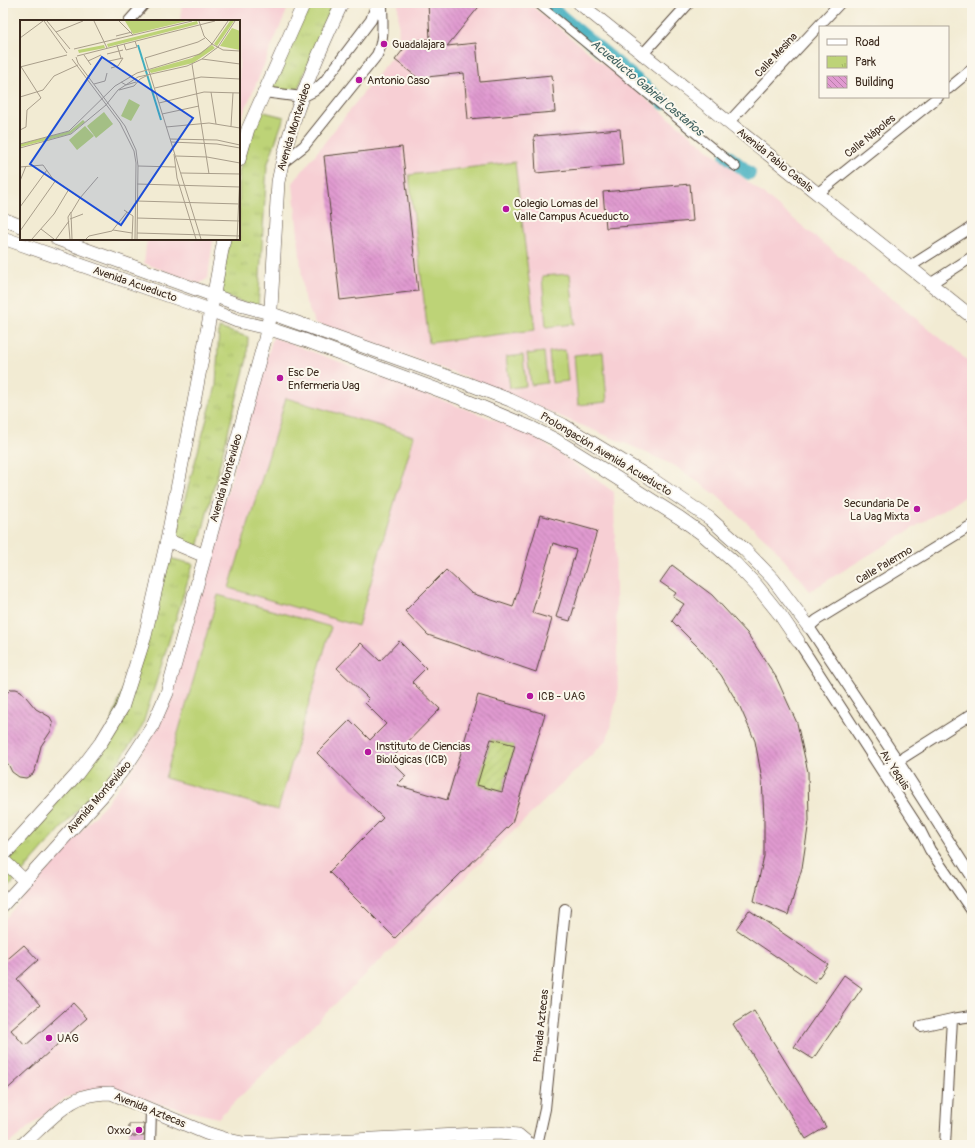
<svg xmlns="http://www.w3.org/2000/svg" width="975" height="1148" font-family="Pangolin,sans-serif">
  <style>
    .built { fill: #f7cfd4 }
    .grass { fill: #bdd377; stroke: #7c7e4a }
    .park { fill: url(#park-tufts); stroke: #7c7e4a }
    .garden { fill: url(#garden-furrows); stroke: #7c7e4a }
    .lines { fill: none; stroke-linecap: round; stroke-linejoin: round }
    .canal { stroke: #41aebf; stroke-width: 14 }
    .building { fill: url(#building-back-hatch); fill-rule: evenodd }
    .pedestrian-casing { stroke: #564739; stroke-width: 10 }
    .minor-casing { stroke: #564739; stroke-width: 12 }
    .tertiary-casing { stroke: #564739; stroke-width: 14 }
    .pedestrian { stroke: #fff; stroke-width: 8 }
    .minor { stroke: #fff; stroke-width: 10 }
    .tertiary { stroke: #fff; stroke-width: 13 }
    .poi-dot { fill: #b5179e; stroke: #fbf7ec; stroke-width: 1.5 }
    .labels { text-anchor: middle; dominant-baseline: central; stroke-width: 4; stroke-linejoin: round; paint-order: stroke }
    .poi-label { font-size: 11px; fill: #3b2a1e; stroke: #fbf7ec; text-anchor: start }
    .street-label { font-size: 11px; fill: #3b2a1e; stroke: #fbf7ec }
    .water-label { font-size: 12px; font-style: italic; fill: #3d5f5e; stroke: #fbf7ec }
    .inset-river { fill: none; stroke: #41aebf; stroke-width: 2 }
    .inset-road { fill: none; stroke: #a99e8b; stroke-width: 1 }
    .view { fill: #1d4ed8; fill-opacity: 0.15; stroke: #1d4ed8; stroke-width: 2 }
    .inset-edge { fill: none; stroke: #3b2a1e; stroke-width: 2 }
  </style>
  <defs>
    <pattern id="park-tufts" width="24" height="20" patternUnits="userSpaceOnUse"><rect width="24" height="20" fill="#bdd377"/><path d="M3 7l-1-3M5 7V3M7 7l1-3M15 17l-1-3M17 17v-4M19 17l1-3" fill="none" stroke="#a3b566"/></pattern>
    <pattern id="garden-furrows" width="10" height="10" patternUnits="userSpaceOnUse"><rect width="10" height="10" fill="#bdd377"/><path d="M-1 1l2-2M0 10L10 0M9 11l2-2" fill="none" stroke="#a3b566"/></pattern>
    <pattern id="building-back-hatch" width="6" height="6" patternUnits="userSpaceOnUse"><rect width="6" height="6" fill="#e09ad0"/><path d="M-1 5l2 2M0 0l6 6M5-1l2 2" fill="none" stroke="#b77ea8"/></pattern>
  </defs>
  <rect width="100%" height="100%" fill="#fbf7ec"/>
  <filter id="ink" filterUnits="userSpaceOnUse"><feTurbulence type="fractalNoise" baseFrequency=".025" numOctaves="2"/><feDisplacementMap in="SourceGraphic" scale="8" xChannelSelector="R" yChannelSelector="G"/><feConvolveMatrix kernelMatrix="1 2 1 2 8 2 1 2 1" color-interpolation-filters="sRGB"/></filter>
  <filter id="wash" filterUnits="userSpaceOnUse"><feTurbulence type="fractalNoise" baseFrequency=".012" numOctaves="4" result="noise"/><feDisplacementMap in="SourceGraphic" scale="16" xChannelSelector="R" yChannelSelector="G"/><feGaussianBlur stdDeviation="0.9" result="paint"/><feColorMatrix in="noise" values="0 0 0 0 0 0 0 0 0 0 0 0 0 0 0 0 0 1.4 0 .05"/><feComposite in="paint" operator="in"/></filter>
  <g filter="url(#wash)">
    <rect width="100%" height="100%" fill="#f2ebd3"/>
    <path class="built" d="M182 3H290L239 124V21H180Z
      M398 3H528L972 364V492L810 591 771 544 715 494 675 466 629 445 463 376 315 323 304 298 293 183 399 47Z
      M147 239H213L208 278 199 284 144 263Z
      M273 337 530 433 614 492 618 694 607 740 218 1118 156 1103 113 1089 82 1091 65 1098 7 1145H3V921L107 802 135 765 159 723Z"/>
    <path class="grass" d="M515 162 535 330 429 343 409 175Z
      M570 274 575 324 546 327 542 276Z
      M565 350 568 381 552 383 549 352Z
      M544 352 547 383 531 385 527 354Z
      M603 352 607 402 578 405 574 355Z
      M523 355 526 386 510 388 506 357Z
      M286 398 414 436 358 626 229 588Z
      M218 595 331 627 278 810 165 778Z"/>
    <path class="park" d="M307 3H334L296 93 269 89Z
      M260 111 284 117 267 166 258 308 220 294 229 239H239V172L250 134Z
      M219 328 248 337 247 359 198 548 174 538 216 386Z
      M169 558 193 564 142 727 113 770 3 894V861L102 749Z"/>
    <path class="garden" d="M491 739 515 745 502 792 477 785Z"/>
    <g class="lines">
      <path class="canal" d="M545 3 664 103
        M726 155 749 173"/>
    </g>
    <g id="blocks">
      <path class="building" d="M428 3H482L447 46 476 43 480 82 552 75 555 112 468 119 464 73 427 77 423 82 395 60 410 41 430 39Z
        M620 129 623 165 536 173 534 136Z
        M402 147 418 291 340 300 324 156Z
        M690 184 693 221 606 228 603 192Z
        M540 515 597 531 570 621 556 617 576 550 553 543 532 613 552 619 536 672 428 635 405 611 446 570 471 593 513 607Z
        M672 565 712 595 747 633 776 677 797 723 808 772 809 821 802 868 788 915 754 901 764 856V818L762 779 755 741 740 707 721 675 698 647 672 621 684 604 673 597 676 593 660 582Z
        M399 641 426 668 412 682 440 709 390 760 406 776 397 785 447 800 478 695 545 714 512 823 395 938 329 872 383 818 317 753 350 720 370 740 386 724 365 703 369 699 337 668 361 643 380 661ZM491 739 515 745 502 792 477 785Z
        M11 689H16L21 691 36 709 50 717 53 723 51 731 41 746 36 767 33 774 26 778 19 777 12 772 8 764 3 761V697Z
        M749 910 828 964 815 983 736 929Z
        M24 945 38 960 17 979 40 1005 11 1030 25 1046 73 1003 87 1018 3 1093V963Z
        M844 975 862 988 813 1059 794 1047Z
        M754 1011 826 1127 806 1139 733 1024Z
        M129 1124H144V1136H129Z"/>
    </g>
  </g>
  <g filter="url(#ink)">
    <use href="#blocks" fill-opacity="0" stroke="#564739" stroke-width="1"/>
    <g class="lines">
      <g class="pedestrian-casing">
        <path id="pedestrian" d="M537 3 736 167"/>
      </g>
      <g class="minor-casing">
        <path id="minor" d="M129 21 145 3
          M642 55 689 3
          M948 89 972 69
          M264 92 302 97 314 91 324 82 371 20 377 3
          M728 123 840 3
          M281 164 304 146 377 55C385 38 382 21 382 3
          M817 194 938 97
          M909 267 972 227
          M930 284 972 257
          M972 525 817 620 809 627 898 761 972 877
          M798 641 920 830 930 850 972 911
          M882 771 972 714
          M921 1026 952 1019 972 1016
          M150 1145 151 1110
          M537 1145 545 1109 565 909
          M945 1145 952 1019"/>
      </g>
      <g class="tertiary-casing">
        <path id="tertiary" d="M579 3 972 317
          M239 160 248 129 304 3
          M3 219 21 226
          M3 238 210 310 237 321 267 328 307 341 460 398 532 428 554 439 593 463 680 518 701 533 735 563 757 586 781 616 798 641
          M57 239 240 305 270 313 466 383 510 400 563 425 647 476 709 518 745 550 773 579 809 627
          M167 540 205 556
          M3 856 77 774 102 741 122 708 145 636 167 540 194 402 224 239
          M3 860 25 881
          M3 905 103 795 129 762 152 727 167 693 265 339 271 308 278 182C290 119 315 60 342 3
          M22 1145C38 1131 65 1102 83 1097 92 1094 102 1093 111 1093L206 1133 228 1140 243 1143 270 1144 499 1133 518 1135 530 1145"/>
      </g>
      <use href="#pedestrian" class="pedestrian"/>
      <use href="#minor" class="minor"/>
      <use href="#tertiary" class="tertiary"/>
    </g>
  </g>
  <g class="poi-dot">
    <circle cx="384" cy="44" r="4"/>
    <circle cx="359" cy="80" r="4"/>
    <circle cx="506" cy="209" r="4"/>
    <circle cx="280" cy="378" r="4"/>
    <circle cx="917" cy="509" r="4"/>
    <circle cx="530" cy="696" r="4"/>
    <circle cx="368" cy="752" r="4"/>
    <circle cx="49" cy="1038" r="4"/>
    <circle cx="139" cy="1130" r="4"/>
  </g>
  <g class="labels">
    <g class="poi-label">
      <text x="392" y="44">Guadalajara</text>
      <text x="367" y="80">Antonio Caso</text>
      <text x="514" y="203">Colegio Lomas del<tspan x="514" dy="13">Valle Campus Acueducto</tspan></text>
      <text x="288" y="372">Esc De<tspan x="288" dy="13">Enfermeria Uag</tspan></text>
      <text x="909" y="503" text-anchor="end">Secundaria De<tspan x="909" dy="13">La Uag Mixta</tspan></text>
      <text x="538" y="696">ICB - UAG</text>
      <text x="376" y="746">Instituto de Ciencias<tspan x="376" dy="13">Biológicas (ICB)</tspan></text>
      <text x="57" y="1038">UAG</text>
      <text x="131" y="1130" text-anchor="end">Oxxo</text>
    </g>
    <g class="street-label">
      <text transform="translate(776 55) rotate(-47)">Calle Mesina</text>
      <text transform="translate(294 127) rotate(-73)">Avenida Montevideo</text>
      <text transform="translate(870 136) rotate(-39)">Calle Nápoles</text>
      <text transform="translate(775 160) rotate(39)">Avenida Pablo Casals</text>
      <text transform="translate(135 284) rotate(19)">Avenida Acueducto</text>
      <text transform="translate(606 454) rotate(31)">Prolongación Avenida Acueducto</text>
      <text transform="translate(226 478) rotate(-74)">Avenida Montevideo</text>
      <text transform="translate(884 565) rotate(-31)">Calle Palermo</text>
      <text transform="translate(895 770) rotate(57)">Av. Yaquis</text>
      <text transform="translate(99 797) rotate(-49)">Avenida Montevideo</text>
      <text transform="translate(541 1026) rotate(-84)">Privada Aztecas</text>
      <text transform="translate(150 1110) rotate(22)">Avenida Aztecas</text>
    </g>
    <g class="water-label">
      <text transform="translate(647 88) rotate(40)">Acueducto Gabriel Castaños</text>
    </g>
  </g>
  <g transform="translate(20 20)">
    <rect width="220" height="220" fill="#f2ebd3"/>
    <path d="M105 1H167L113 14ZM109 79 120 85 111 101 101 96ZM84 92 93 104 76 118 67 106ZM65 106 74 116 57 130 49 120Z" fill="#bdd377"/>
    <path d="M210 1H214L197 26 194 24ZM212 8 220 11V30L200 26ZM192 25 195 28 173 43 131 53 129 50 172 38ZM63 100 65 102 50 114 0 127V124L50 111Z" fill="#bdd377"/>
    <path d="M177 1 178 4 88 27 87 24ZM84 25 85 28 59 33 58 30Z" fill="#bdd377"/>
    <path class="inset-river" d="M118 25 141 100"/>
    <path class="inset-road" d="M24 1 47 33M27 1 50 29M74 1 87 28M99 1 113 15M179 1 184 16 192 24 203 30 220 31M36 12 63 1M96 16 112 12M0 18 23 1M104 24 106 30 117 27 115 21M97 25 101 38M54 29 172 1M87 34 103 30M64 35 71 45M57 36 195 1M56 37 58 43 105 106 116 130 118 146 117 219M52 39 100 103 114 131 116 143 115 219M182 39 220 44M68 41 81 35M89 41 103 38M172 44 189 154M0 45 21 78 7 90 6 107 0 110M0 47 47 35M91 48 98 46 103 38M101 62 106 65 116 62M74 64 85 61 87 53M135 68 181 57 220 59M99 70 114 66 120 59 128 55M191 72 196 104M0 77 23 70 34 56 58 45M139 83 184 72 220 73M142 94 179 86M211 106 213 73M146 107 189 103 220 108M150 119 197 120 220 125M151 122 197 124 220 128M0 124 49 111 95 66 117 53 180 34 192 24 208 1M0 128 51 114 86 85 98 70 118 57 167 46 182 39 198 27 215 1M154 134 157 158 176 219M156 136 187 137 220 143M118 146 155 147M0 147 23 145 33 159 60 178M161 153 220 154M0 161 6 146M117 164 220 167M117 181 220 184M0 187 27 150M104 190 113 196 112 219M117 198 220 201M50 199 63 194M21 209 34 219M93 210 112 213M0 211 36 160M117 213 220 216M12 219 34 194 49 169M36 219 49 201M50 219 48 197 51 192M52 219 51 193 60 178 78 157M66 219 69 216 92 211 107 192M181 219 125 38 178 22 185 18M217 219 220 154"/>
    <path class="view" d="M82 37 173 98 101 205 10 144Z"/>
    <rect width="220" height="220" class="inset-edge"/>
  </g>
  <rect width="975" height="1148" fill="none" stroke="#fbf7ec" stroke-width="16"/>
  <rect x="819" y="26" width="130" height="72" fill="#fbf7ec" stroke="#aea59a"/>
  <rect x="827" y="39" width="20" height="6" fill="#ffffff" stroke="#aea59a"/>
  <text x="855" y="46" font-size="12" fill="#3b2a1e">Road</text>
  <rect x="827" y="56" width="20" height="12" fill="url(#park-tufts)" stroke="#aea59a"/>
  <text x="855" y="66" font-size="12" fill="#3b2a1e">Park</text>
  <rect x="827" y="76" width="20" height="12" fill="url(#building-back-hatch)" stroke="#aea59a"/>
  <text x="855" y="86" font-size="12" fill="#3b2a1e">Building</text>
</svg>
